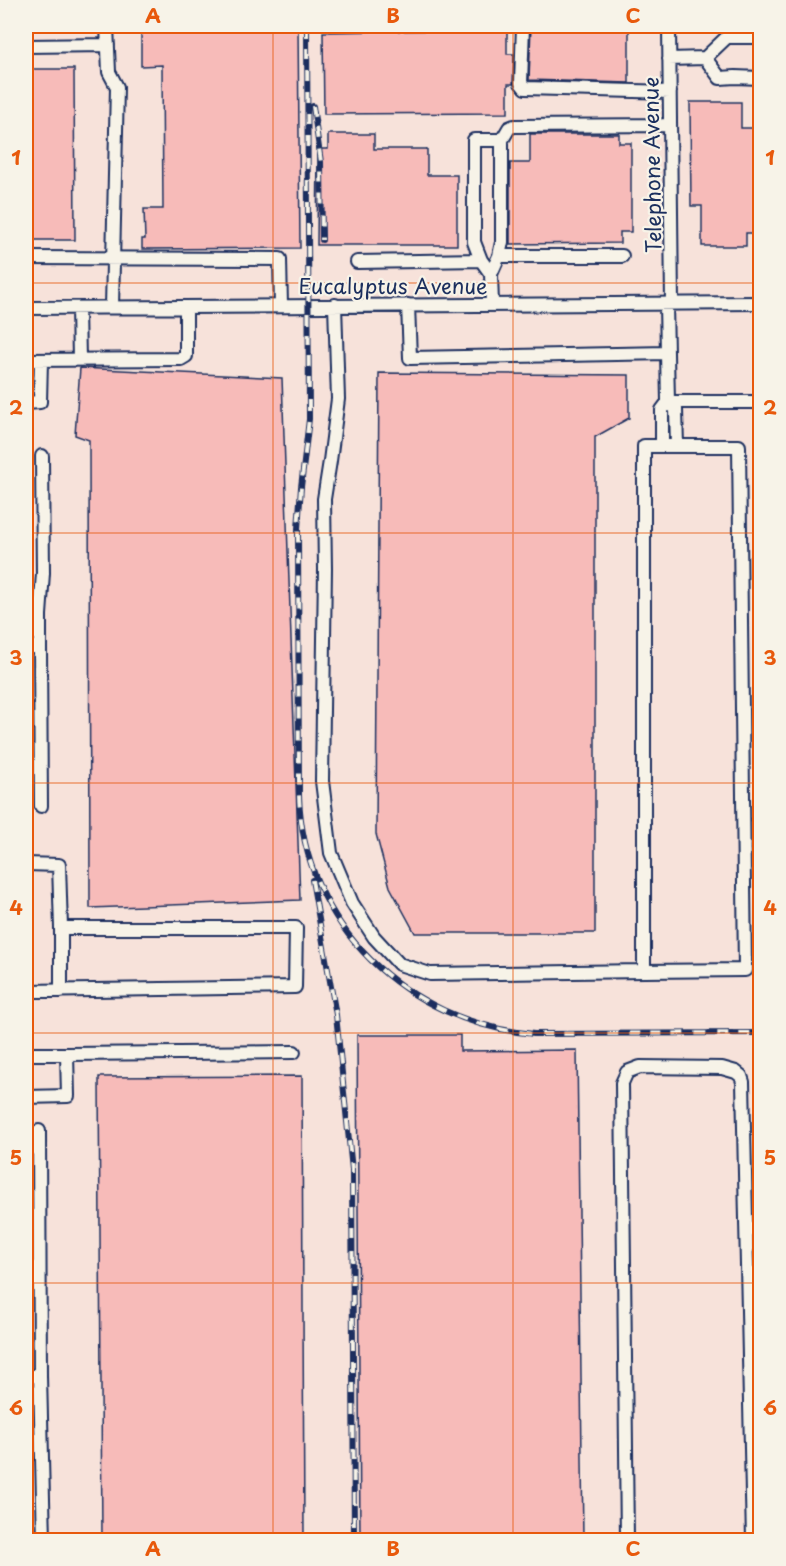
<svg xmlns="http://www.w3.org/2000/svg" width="786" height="1566" font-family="'Playpen Sans',sans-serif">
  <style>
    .built { fill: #f7e2da }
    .building { fill: #f7bbb9; stroke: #1b2f5e; stroke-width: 1.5 }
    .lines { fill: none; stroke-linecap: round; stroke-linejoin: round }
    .minor-casing { stroke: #1b2f5e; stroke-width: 16 }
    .minor { stroke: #f7f3e8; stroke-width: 12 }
    .rail-casing { stroke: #1b2f5e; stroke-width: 6 }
    .rail { stroke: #f7f3e8; stroke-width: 4; stroke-dasharray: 11; stroke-linecap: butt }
    .grid { fill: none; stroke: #e8590c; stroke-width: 1.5; stroke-opacity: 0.55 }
    .labels { text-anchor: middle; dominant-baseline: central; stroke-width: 4.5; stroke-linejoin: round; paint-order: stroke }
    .street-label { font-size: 21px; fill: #1b2f5e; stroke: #f7f3e8 }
    .neatline { fill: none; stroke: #e8590c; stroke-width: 2 }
    .grid-label { font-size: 20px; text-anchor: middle; font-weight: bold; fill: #e8590c }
  </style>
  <rect width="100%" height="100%" fill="#f7f3e8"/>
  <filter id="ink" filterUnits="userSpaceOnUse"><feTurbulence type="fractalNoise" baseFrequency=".0167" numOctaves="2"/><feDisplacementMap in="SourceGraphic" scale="12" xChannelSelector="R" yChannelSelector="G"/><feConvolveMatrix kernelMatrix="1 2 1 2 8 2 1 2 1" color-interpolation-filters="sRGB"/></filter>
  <g filter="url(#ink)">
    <path class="built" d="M26 26H760V1540H26Z"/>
    <path class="building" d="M141 26H298L300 248 142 249V239H145L144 209H163L162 65 141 66Z
      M531 26H629V83L529 80Z
      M459 28H486V31H507V54H514L513 84H508V113L324 114 323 32 459 30Z
      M26 69H74L75 240H26Z
      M690 102H741V128H760V233H746V246H702V206H691Z
      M328 134H374V149H427V175H457V245H317L318 149H328Z
      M530 134H619V143H631V232H620V243L510 244V163H530Z
      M80 368 282 378 300 900 90 908 89 440 75 435Z
      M379 373 629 375V418L595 437V933H415L390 887 376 834Z
      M357 1035H460V1051L577 1050 583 1540H360Z
      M302 1076 304 1540H102L99 1077Z"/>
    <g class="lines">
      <g class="minor-casing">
        <path id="minor" d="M107 26 109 72 117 87 112 307
          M523 26 521 83 525 88 670 92
          M669 26 672 304
          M26 46 108 45
          M705 58 720 78 735 77 760 78
          M669 59 705 58 727 37H760
          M502 140 509 128 514 126 670 125
          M499 256H622
          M26 258 280 259 281 306
          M357 262 481 260
          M491 274 499 256 502 242V140H474V242L481 260 491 274 492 304
          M335 305 338 399 330 461 324 499 325 569 322 781 331 853 352 903 374 937 399 964 430 974 644 971
          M408 305 410 358 667 353
          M26 308 760 303
          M78 308 79 360
          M26 360 181 359 186 356V307
          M668 402H760
          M668 402 676 409 677 446
          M26 403 40 402 41 360
          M644 446H739L745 970 644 971Z
          M662 446V410L668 402 666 304
          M26 615H40V647H26
          M40 615 43 573 42 456
          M40 647 41 806
          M26 864 59 865 61 928H296L295 987 26 991
          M61 928V991
          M26 1054H67
          M26 1097 68 1096 67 1054 294 1052
          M26 1376H40L39 1131
          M40 1376 44 1540
          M627 1540 622 1083 627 1072 640 1067 722 1068 736 1072 741 1076 743 1082 753 1540"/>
      </g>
      <use href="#minor" class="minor"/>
      <g class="rail-casing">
        <path id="rail" d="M307 26 309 419 301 487 298 529 299 795C303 926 407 1023 534 1034L760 1033
          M313 106 321 162 322 240
          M312 880 336 1015 352 1170 354 1540"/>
      </g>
      <use href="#rail" class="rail"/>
    </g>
  </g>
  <path class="grid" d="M273 26V1540M513 26V1540M26 283H760M26 533H760M26 783H760M26 1033H760M26 1283H760"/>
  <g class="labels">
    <g class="street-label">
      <text transform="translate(651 165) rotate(-91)">Telephone Avenue</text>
      <text x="393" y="285">Eucalyptus Avenue</text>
    </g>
  </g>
  <rect width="786" height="1566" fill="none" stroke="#f7f3e8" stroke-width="66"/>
  <rect x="33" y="33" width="720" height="1500" class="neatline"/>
  <g class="grid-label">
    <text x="153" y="23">A</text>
    <text x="393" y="23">B</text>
    <text x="633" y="23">C</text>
    <text x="16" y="165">1</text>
    <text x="770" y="165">1</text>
    <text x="16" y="415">2</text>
    <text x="770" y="415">2</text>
    <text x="16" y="665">3</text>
    <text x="770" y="665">3</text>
    <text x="16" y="915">4</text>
    <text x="770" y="915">4</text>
    <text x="16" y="1165">5</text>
    <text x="770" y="1165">5</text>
    <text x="16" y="1415">6</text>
    <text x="770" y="1415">6</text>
    <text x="153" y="1556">A</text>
    <text x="393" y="1556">B</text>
    <text x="633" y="1556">C</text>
  </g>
</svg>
